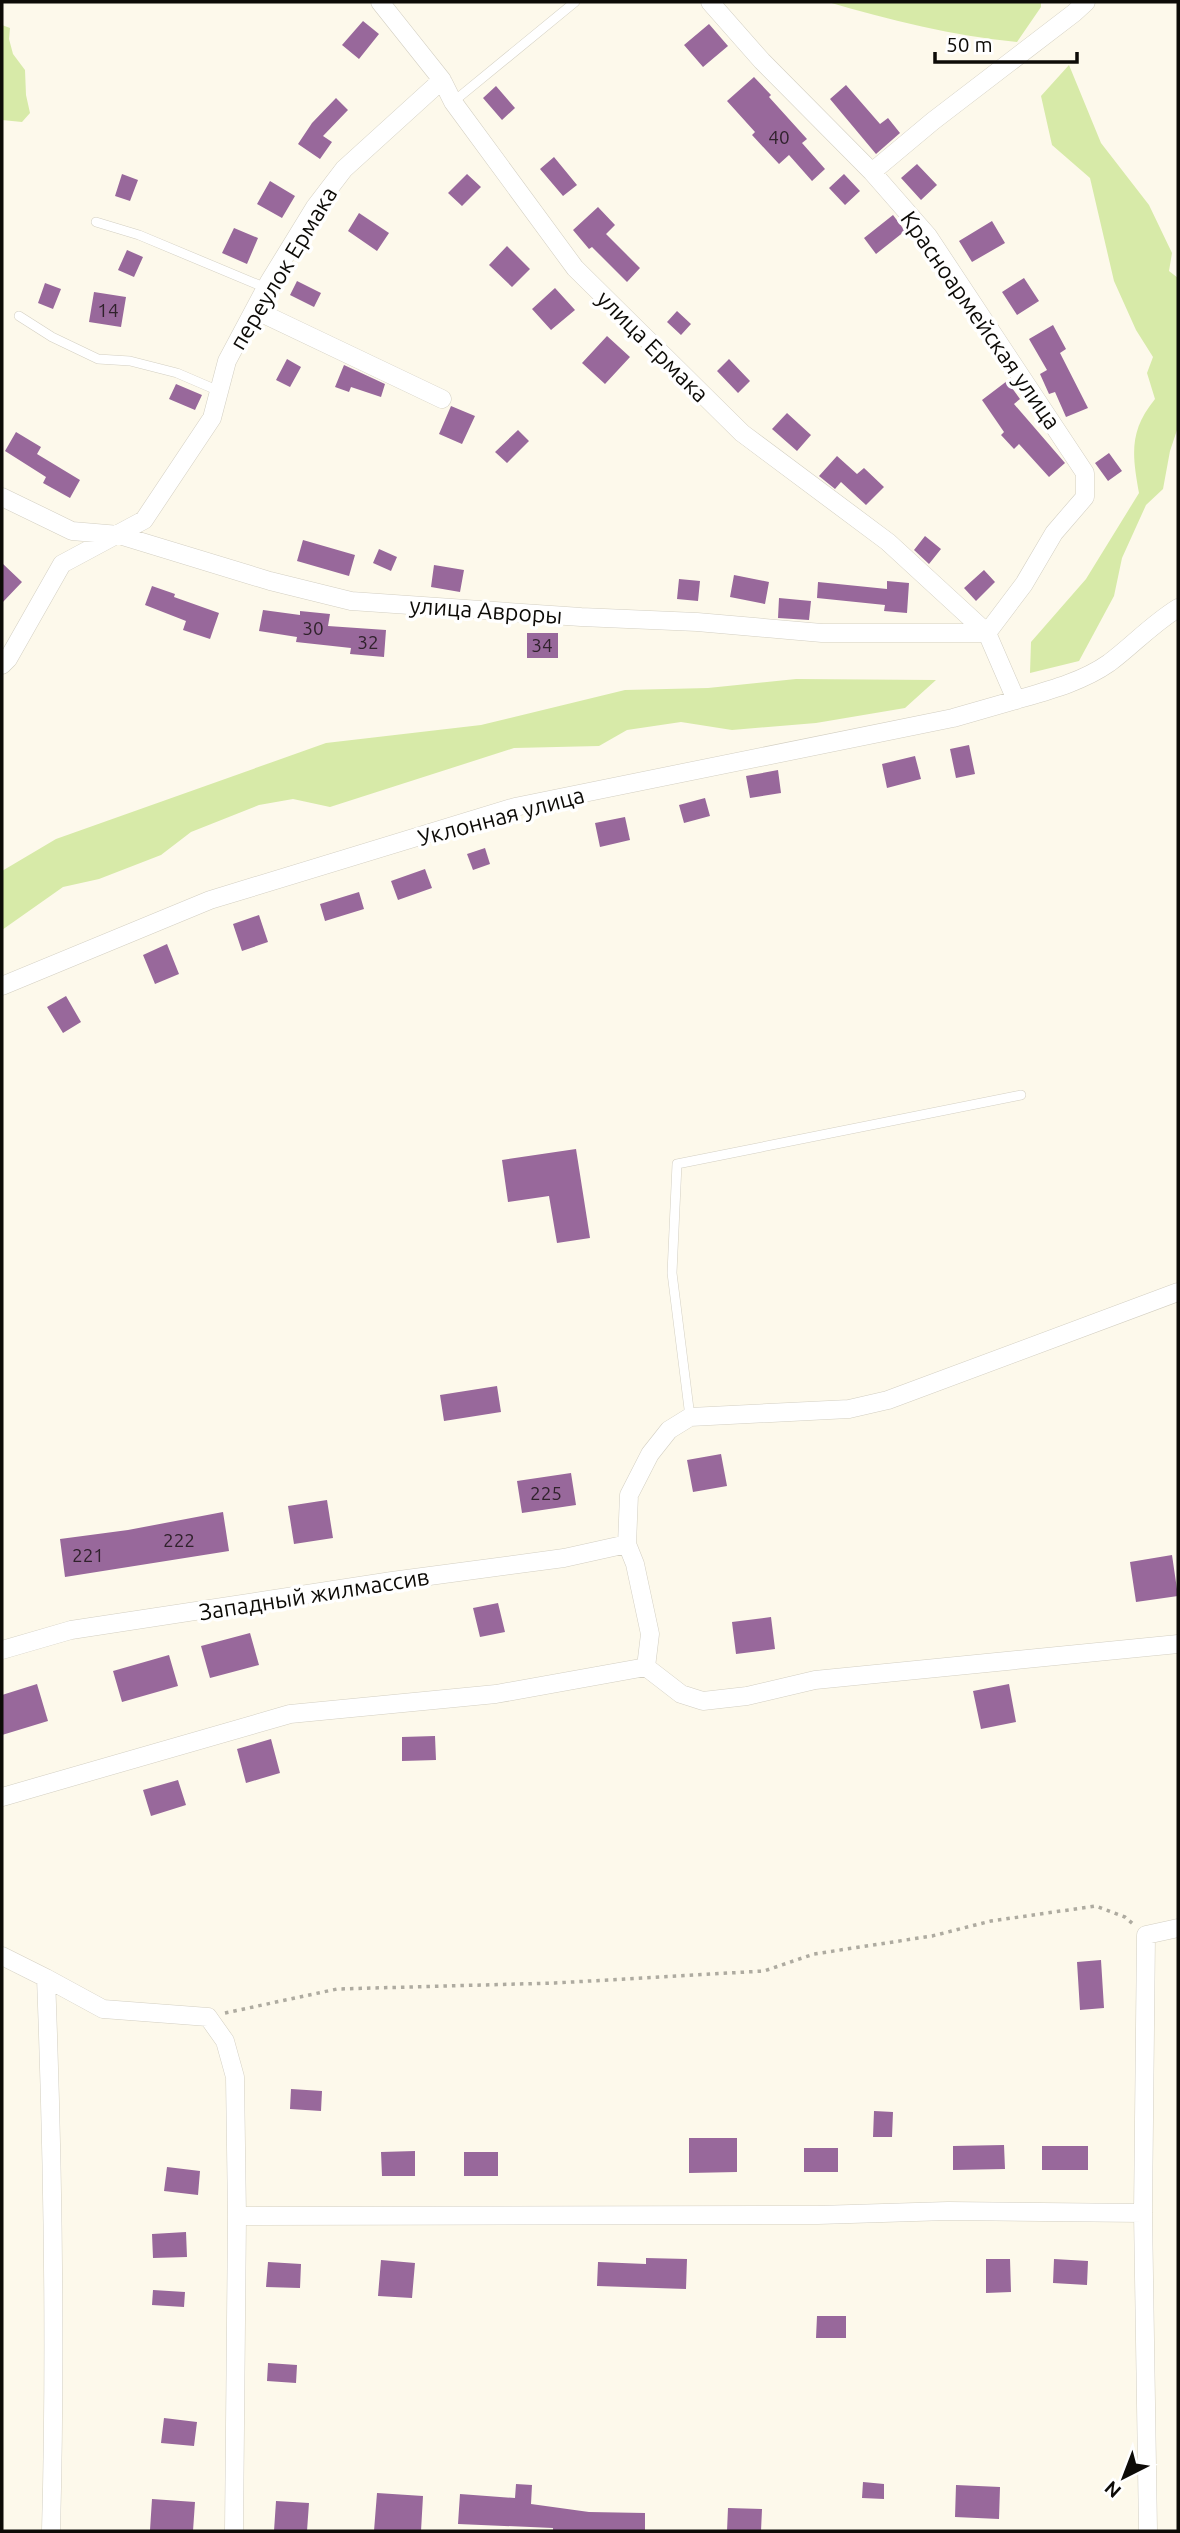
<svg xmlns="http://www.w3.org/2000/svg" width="1180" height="2533" font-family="Ubuntu,sans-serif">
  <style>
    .green { fill: #d7eaa8 }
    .building { fill: #98689b }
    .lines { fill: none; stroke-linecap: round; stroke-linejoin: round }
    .service-casing { stroke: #d3cfc2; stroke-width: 10 }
    .minor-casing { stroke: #d3cfc2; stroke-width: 19 }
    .path { stroke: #aeaba0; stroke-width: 3.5; stroke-dasharray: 3.5 5; stroke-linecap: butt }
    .service { stroke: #fff; stroke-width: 9 }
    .minor { stroke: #fff; stroke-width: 18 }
    .labels { text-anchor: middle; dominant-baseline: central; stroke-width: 7; stroke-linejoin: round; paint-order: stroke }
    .number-label { font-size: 19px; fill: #30222c }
    .street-label { font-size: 23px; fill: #0d0b07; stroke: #fff }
  </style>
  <rect width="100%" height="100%" fill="#fdf9eb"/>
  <path class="green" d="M828 2H1041V7L1017 42C953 36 890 20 828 2Z
    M2 25 10 28 9 39 13 54 25 70 26 95 30 113 22 122 2 120Z
    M1069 65 1101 143 1149 205 1172 253 1169 271 1178 278V427L1170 451 1163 489 1146 505 1122 558 1114 596 1079 661 1030 673 1031 642 1086 579 1139 493C1132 454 1129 431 1155 399L1147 373 1153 357 1136 330 1114 281 1090 178 1052 145 1041 96Z
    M796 679 936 680 905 708 816 723 732 730 681 722 627 730 599 746 514 748 330 807 293 799 259 805 191 832 161 855 99 879 63 887 2 930V871L56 839 326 743 481 725 625 690 708 688Z"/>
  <path class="building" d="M363 21 379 34 359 59 342 45Z
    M709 24 728 46 703 67 684 45Z
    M754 77 771 95 769 97 807 139 802 143 825 169 812 181 789 155 779 164 752 135 755 132 727 101Z
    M846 85 880 124 888 118 900 133 876 154 830 99Z
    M496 86 515 108 502 120 483 98Z
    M336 98 348 110 323 136 332 142 320 159 298 144 312 123Z
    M554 157 577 185 563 196 540 169Z
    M917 164 937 185 921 200 901 178Z
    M122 174 138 180 130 201 115 196Z
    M467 174 481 187 462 206 448 193Z
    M844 174 860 191 845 205 829 188Z
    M270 181 295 196 282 218 257 204Z
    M598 207 615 225 606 234 640 268 627 282 592 247 589 249 573 230Z
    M359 213 389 233 377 251 348 231Z
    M893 215 905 231 876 254 864 238Z
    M992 221 1005 243 972 262 959 241Z
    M234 228 258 238 247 264 222 253Z
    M507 246 530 269 512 287 489 265Z
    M127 250 143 257 134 277 118 270Z
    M1024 278 1039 301 1017 315 1002 292Z
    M297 281 321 293 314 307 290 295Z
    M45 283 61 289 53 309 38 303Z
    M555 288 575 310 551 330 532 309Z
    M94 292 126 297 121 327 89 322Z
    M677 311 691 324 681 335 667 322Z
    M1053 325 1066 349 1060 353 1088 408 1066 417 1055 392 1049 394 1040 374 1047 370 1029 339Z
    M607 336 630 357 605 384 582 363Z
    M287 359 301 367 290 387 276 380Z
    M729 359 750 381 738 393 717 371Z
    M344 365 385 384 381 397 351 387 349 392 335 387Z
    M1007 381 1020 399 1014 404 1065 463 1049 477 1019 444 1014 449 1001 435 1004 432 982 400Z
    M176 384 202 395 195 410 169 399Z
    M451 406 475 416 462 444 439 434Z
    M787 413 811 435 797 451 772 429Z
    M518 430 529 441 507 463 495 452Z
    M16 432 41 447 37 454 80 480 70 498 43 483 46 477 5 451Z
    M1109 453 1122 471 1108 481 1095 463Z
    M837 456 857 474 864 468 884 487 866 505 841 482 835 489 819 476Z
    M925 536 941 549 929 564 914 550Z
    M303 540 355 555 349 576 297 561Z
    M379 549 397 557 391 571 373 563Z
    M2 563 22 582 2 603Z
    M434 565 464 570 460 592 431 587Z
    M984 570 995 582 976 601 964 588Z
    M734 575 769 582 765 604 730 597Z
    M679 579 700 581 698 601 677 599Z
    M887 581 909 583 907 613 884 611 885 605 817 598 818 582 887 589Z
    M152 586 175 594 174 597 219 613 210 639 183 630 186 621 145 605Z
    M779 598 811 601 809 620 778 618Z
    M263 610 300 615V611L330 614 328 626 386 630 384 657 350 654 351 648 296 642 297 637 259 631Z
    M527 633H558V658H527Z
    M969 745 975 774 956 778 950 749Z
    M915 756 921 779 887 788 882 764Z
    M778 770 781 793 750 798 746 776Z
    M705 798 710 816 684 823 679 805Z
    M625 817 630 840 600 847 595 823Z
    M485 848 490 864 473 870 467 854Z
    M425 869 432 888 398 900 391 881Z
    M359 892 364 909 325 921 320 904Z
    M259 915 268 942 242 951 233 924Z
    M167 944 179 974 155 984 143 955Z
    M66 996 81 1022 63 1033 47 1007Z
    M576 1149 590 1238 557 1243 549 1196 508 1202 502 1160Z
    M497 1386 501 1412 444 1421 440 1395Z
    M721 1454 727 1486 693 1492 687 1460Z
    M571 1473 576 1505 522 1513 517 1481Z
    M327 1500 333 1538 294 1544 288 1506Z
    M223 1512 229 1551 65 1577 60 1539 128 1530Z
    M1172 1555 1178 1596 1136 1602 1130 1562Z
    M498 1603 505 1632 480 1637 473 1608Z
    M771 1617 775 1649 736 1654 732 1622Z
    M250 1633 259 1665 210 1678 201 1646Z
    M169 1655 178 1686 122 1702 113 1671Z
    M37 1684 48 1721 2 1735V1695Z
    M1009 1684 1016 1722 981 1729 973 1691Z
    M435 1736 436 1760 402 1761V1737Z
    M271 1739 280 1773 246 1783 237 1749Z
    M178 1780 186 1805 151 1816 143 1790Z
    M1101 1960 1104 2008 1080 2010 1077 1962Z
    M291 2089 322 2091 321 2111 290 2109Z
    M874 2111 893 2112 892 2137H873Z
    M689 2138H737V2172L689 2173Z
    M1004 2145 1005 2169 953 2170V2146Z
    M1042 2146H1088V2170H1042Z
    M804 2148H838V2172H804Z
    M415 2151V2176H382L381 2152Z
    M464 2152H498V2176H464Z
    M167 2167 200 2171 198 2195 164 2191Z
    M186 2232 187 2257 153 2258 152 2234Z
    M646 2258 687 2259 686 2289 597 2286 598 2262 646 2264Z
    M986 2259H1010L1011 2292 986 2293Z
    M1054 2259 1088 2261 1087 2285 1053 2283Z
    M381 2260 415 2263 412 2298 378 2296Z
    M268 2262 301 2264 300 2288 266 2287Z
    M153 2290 185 2292 184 2307 152 2305Z
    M817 2316H846V2338H816Z
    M268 2363 297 2365 296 2383 267 2381Z
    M164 2418 197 2422 194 2446 161 2443Z
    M863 2482 884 2484V2499L862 2498Z
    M516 2484 532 2485 531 2504 589 2512 645 2513V2531H553V2528L458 2524 460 2494 515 2498Z
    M956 2485 1000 2487 999 2519 955 2517Z
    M377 2493 423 2496 421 2531H374Z
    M152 2499 195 2502 193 2531 150 2530Z
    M276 2501 309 2503 307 2531H274Z
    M728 2508 762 2509 761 2531H727Z"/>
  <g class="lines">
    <g class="service-casing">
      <path id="service" d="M453 102 575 2
        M96 222 139 235 266 288
        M19 316 52 337 98 359 130 361 177 373 219 391
        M690 1417 672 1273 677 1164 1021 1095"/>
    </g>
    <g class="minor-casing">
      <path id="minor" d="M380 2 442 80 453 102 575 268 742 433 888 542 987 633 1016 700C1047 691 1082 682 1109 663 1133 645 1152 624 1178 608
        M710 2 762 61 872 172 928 236 1085 473V497L1054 533 1024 584 987 633
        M872 172 933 121 1074 13 1086 2
        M255 310 442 399
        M2 497 72 531 119 535 270 581 351 601 581 617 697 622 822 633H987
        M2 665 8 659 62 564 144 520 212 418 227 361 269 282 315 207 344 169 442 80
        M2 986 210 900 515 807 953 718 1016 700
        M1178 1292 888 1400 849 1409 690 1417 669 1430 650 1454 629 1495 627 1544 635 1564 650 1634 646 1667 681 1694 703 1701 747 1696 815 1680 1178 1644
        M2 1650 71 1630 392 1581 564 1558 627 1544
        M2 1797 290 1714 496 1694 646 1667
        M2 1956 46 1978C53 2163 56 2347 51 2531
        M46 1978 103 2009 208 2017 225 2041 235 2077 237 2216 234 2531
        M237 2216 818 2215 948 2211 1143 2213
        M1148 2531 1143 2213 1146 1935 1178 1928"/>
    </g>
    <path class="path" d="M225 2013 337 1989 555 1983 764 1971 814 1954 932 1936 991 1921 1096 1906 1125 1917 1133 1924"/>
    <use href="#service" class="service"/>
    <use href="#minor" class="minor"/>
  </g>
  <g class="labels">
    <g class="number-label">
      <text x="779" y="137">40</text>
      <text x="108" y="310">14</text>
      <text x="313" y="628">30</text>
      <text x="368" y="642">32</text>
      <text x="542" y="645">34</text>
      <text x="546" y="1493">225</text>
      <text x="179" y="1540">222</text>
      <text x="88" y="1555">221</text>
    </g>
    <g class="street-label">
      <text transform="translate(283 268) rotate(-59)">переулок Ермака</text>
      <text transform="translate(981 320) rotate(55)">Красноармейская улица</text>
      <text transform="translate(653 346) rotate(45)">улица Ермака</text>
      <text transform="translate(486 610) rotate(4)">улица Авроры</text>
      <text transform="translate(501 816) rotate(-15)">Уклонная улица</text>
      <text transform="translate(314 1594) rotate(-9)">Западный жилмассив</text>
    </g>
  </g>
  <rect width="1180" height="2533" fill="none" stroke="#0d0b07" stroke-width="7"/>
  <g transform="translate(1124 2477) rotate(222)" stroke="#ffffff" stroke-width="5" paint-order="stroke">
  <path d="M0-5L12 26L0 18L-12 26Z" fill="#0d0b07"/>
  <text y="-10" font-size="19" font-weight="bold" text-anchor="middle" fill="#0d0b07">N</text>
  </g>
  <path d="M935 52v10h142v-10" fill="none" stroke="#0d0b07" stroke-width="3.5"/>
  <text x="946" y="52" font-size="21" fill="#0d0b07" stroke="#ffffff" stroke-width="5" paint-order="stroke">50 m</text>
</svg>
